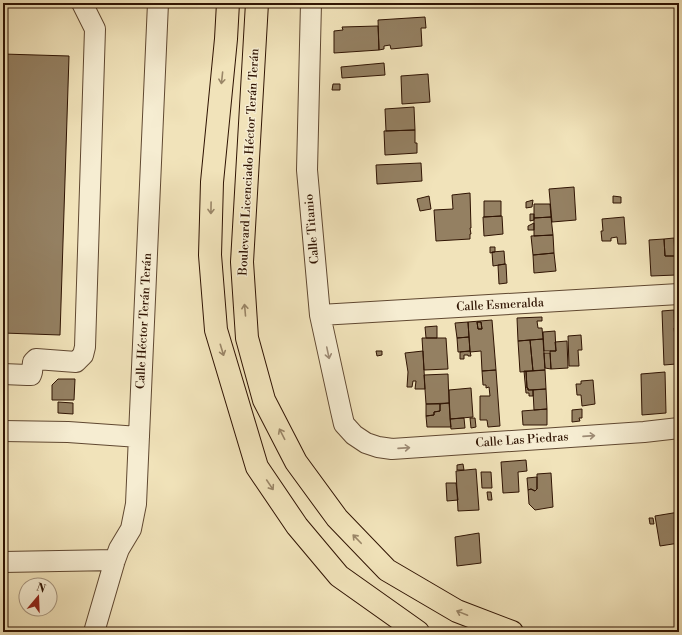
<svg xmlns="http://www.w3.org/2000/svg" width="682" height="635" font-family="'Libre Bodoni',serif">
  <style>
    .building { fill: #948062; stroke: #301403; fill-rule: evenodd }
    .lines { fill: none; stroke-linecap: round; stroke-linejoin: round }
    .minor-casing { stroke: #604831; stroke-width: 22 }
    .major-casing { stroke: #301403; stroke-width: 24 }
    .minor { stroke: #f6edd2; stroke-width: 20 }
    .major { stroke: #f1e3ba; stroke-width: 22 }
    .oneway { stroke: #9a8668 }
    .oneway2 { stroke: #9d8b75 }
    .labels { text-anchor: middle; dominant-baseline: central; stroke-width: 3; stroke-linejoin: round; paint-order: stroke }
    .street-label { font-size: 12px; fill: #301403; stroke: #f6edd2 }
  </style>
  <rect width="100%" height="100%" fill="#f1e3ba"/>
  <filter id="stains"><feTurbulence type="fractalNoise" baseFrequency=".005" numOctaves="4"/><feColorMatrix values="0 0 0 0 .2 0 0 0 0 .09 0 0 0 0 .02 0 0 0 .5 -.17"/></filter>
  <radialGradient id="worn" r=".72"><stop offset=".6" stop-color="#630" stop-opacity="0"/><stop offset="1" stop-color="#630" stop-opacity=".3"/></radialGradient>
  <path class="building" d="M425 17 426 28H421L422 46 391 49 390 45 384 46V49L379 50 378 20Z
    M378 26 379 50 334 53V31L343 30 342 27Z
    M3 54 69 56 60 335 3 333Z
    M384 63 385 75 342 78 341 67Z
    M428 74 430 102 402 104 401 76Z
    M333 84H340V90H332Z
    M414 107 415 130 386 131 385 109Z
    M415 130V143H417V153L385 155 384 131Z
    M421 163 422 181 377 184 376 165Z
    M574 187 576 220 552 222 549 189Z
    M470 193 471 228H470L471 234H470V239L436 241 434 210 453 209 452 195Z
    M429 196 431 209 420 211 417 199Z
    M613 196 621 197V203H613Z
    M533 200 532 207 526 208V202Z
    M484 201H501V216L484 217Z
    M534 204H550L551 217 534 218Z
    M530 214H534V220L530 221Z
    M502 216 503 234 484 236 483 217Z
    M551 217 553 235 534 236V218Z
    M624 217 626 244H618L617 237 611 238V241H602L601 231H603L602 219Z
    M534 223V230H528V226Z
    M553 235 554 253 533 255 531 236Z
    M674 238 675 256H665L664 239Z
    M664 239 665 256H675L676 275 651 276 649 240Z
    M490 247H495V252L490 253Z
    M504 251 505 264 493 266 492 252Z
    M554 253 556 271 534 273 533 255Z
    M506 264 507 283 499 284 498 265Z
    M674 310 676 364 664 365 662 311Z
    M542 317V321H537L538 328H542L543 339 518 341 517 318Z
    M492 320 496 370 482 371 481 351 470 352 468 322ZM477 322H481L482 329H478Z
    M468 322 469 337 457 338 455 323Z
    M477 322H481L482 329H478Z
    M437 326V338H426L425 327Z
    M674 328H679V347H676Z
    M555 331 556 351H544L543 332Z
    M581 335 582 350H578L579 366H569L568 336Z
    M469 337 470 351 458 352 457 338Z
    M422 338H446L448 369 424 370Z
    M543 339 545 370 533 371 530 340Z
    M530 340 533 371 520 372 518 341Z
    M567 341 568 368 551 369 550 351H556L555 342Z
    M376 351H382V355L377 356Z
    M423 351 425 389H415L416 381H413L412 387H407L408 372 405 353Z
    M470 351 471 356H468V355H464V359H460V352Z
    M544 353H550L551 369 545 368Z
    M676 355H679V364H676Z
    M496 370 500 426 488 427 487 420H480V396H490L489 387 486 388V385H483L482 371Z
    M545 370 546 389 528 390V388H527L526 371Z
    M524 371H526L527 388H528V390H533V396H529V393H526Z
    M665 372 666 413 642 415 641 374Z
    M448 374 449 403 426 404 424 375Z
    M58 379H75L74 400H52V385Z
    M593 380 595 404 582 406 581 395H577L576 384H581V381Z
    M471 388 473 417 450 419 449 390Z
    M546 389 547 409 534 410 533 390Z
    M58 402 73 403V414L58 413Z
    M449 403 451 427H427L426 416 434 415V412L440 411V404Z
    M426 404H440V411L434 412V415L426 416Z
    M547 409V425H523L522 411Z
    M582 409V418H579L580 421 572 422V410Z
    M464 418 465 428 451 429 450 419Z
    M470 418H475L476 427 471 428Z
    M526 460 527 471 518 472 519 492 503 493 501 462Z
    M463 464 464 470H457V465Z
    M476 469 479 510 458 511 456 471Z
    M481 472H491L492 488H482Z
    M551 473 553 507 535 510 529 504 528 490 531 489 535 491 537 489V474Z
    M537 477V489L535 491 531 489 528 490 527 478Z
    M446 483H456L458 500 447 501Z
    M487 492H491L492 500H488Z
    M679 512V543L660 546 655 516Z
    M649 518H653L654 524H650Z
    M479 533 481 563 457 566 455 537Z"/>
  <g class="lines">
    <g class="minor-casing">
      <path id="minor" d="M311 3 307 170 320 315 341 411 344 424 354 435 366 443 378 447 392 449 644 432 679 428
        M320 315 679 294
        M3 374 27 375H31L32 372 33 362 36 359 76 362 83 355 85 347 95 29 82 3
        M3 431 68 432 139 437
        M3 562 115 560
        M94 632 115 560 119 549 131 529 136 504 158 3"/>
    </g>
    <g class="major-casing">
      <path id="major" d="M228 3 226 39 212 182 210 255 216 330 257 467 297 526 339 576 418 632
        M257 3 242 262 247 338 264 400 296 462 337 518 387 570 457 611 512 632"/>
    </g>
    <use href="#minor" class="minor"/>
    <use href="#major" class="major"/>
  </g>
  <defs><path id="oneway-shaft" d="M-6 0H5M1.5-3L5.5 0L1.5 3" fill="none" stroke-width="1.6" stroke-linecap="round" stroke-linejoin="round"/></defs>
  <g class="oneway">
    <use href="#oneway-shaft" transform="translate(222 78) rotate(96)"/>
    <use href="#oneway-shaft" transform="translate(211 208) rotate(91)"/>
    <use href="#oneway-shaft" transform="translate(245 310) rotate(-95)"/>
    <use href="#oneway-shaft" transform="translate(222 350) rotate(73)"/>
    <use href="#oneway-shaft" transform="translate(282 434) rotate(-117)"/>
    <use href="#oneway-shaft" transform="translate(270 485) rotate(56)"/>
    <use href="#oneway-shaft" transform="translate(357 539) rotate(-134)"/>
    <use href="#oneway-shaft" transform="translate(462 613) rotate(-158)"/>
  </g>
  <g class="oneway2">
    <use href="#oneway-shaft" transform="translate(328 353) rotate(78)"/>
    <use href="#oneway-shaft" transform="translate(589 436) rotate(-4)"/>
    <use href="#oneway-shaft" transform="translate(404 448) rotate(-4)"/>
  </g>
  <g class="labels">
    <g class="street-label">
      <text transform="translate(249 162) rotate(-87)">Boulevard Licenciado Héctor Terán Terán</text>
      <text transform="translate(312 229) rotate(-95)">Calle Titanio</text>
      <text transform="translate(500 305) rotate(-3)">Calle Esmeralda</text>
      <text transform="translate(144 321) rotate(-87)">Calle Héctor Terán Terán</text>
      <text transform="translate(522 440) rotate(-4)">Calle Las Piedras</text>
    </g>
  </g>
  <rect width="682" height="635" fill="none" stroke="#f1e3ba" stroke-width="16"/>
  <rect x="4" y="4" width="674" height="627" fill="none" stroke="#301403" stroke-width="2"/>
  <rect x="8" y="8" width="666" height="619" fill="none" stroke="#301403"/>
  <g transform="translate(38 597) rotate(19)"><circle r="19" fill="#f6edd2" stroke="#a7967f"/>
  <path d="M0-3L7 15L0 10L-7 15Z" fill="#8f2418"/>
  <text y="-6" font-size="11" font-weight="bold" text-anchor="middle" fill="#301403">N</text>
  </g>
  <rect width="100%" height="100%" filter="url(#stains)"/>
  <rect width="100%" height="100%" fill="url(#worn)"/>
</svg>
